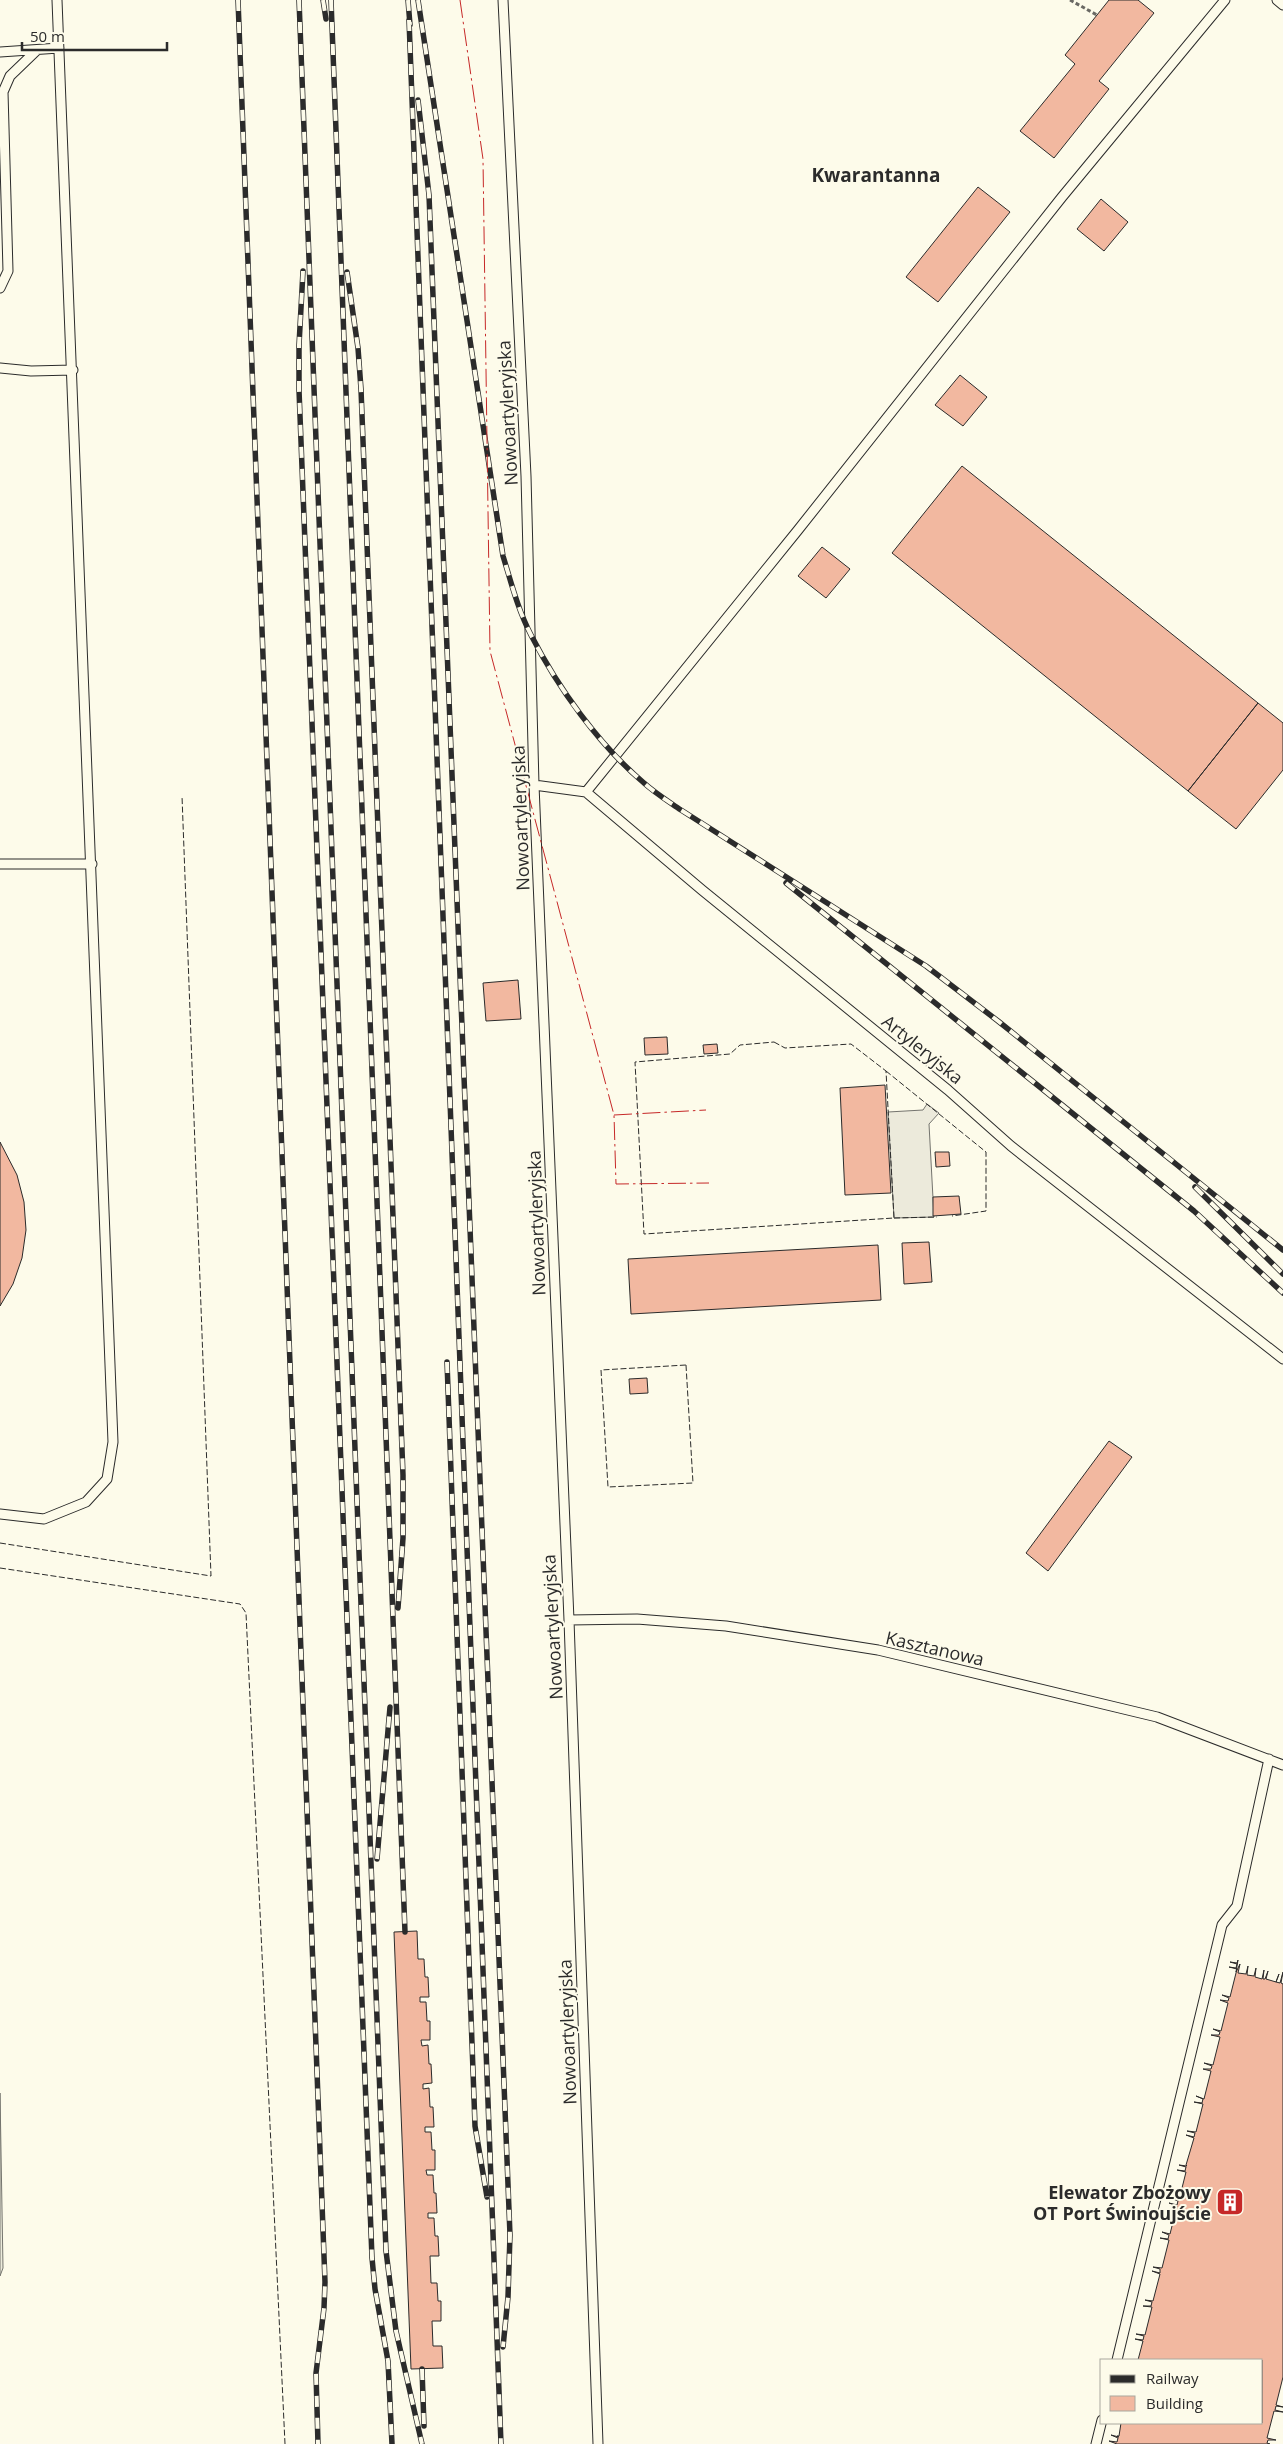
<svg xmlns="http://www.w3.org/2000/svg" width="1283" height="2444" font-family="'Open Sans',sans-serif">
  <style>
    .green { fill: #ecebdb; stroke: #74746e }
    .parking { fill: #eceadb; stroke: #74746e }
    .building { fill: #f2b8a0; stroke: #2b2b2b }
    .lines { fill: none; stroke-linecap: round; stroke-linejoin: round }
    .service-casing { stroke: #2b2b2b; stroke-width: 11 }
    .path { stroke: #6a6964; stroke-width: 3; stroke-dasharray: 4 2.5; stroke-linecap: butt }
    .service { stroke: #fdfbea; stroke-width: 9 }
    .rail-casing { stroke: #2b2b2b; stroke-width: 5.5 }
    .rail { stroke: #fdfbea; stroke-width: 4; stroke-dasharray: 11; stroke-linecap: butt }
    .fence { stroke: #2b2b2b; stroke-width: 1; stroke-dasharray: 6 2.5; stroke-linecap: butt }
    .power { stroke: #c62828; stroke-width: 1; stroke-dasharray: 18 4 2.5 4; stroke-linecap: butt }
    .labels { text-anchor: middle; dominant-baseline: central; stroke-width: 4; stroke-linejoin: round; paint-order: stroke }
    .street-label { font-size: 18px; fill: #2b2b2b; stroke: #fdfbea }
    .poi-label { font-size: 18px; font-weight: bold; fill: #2b2b2b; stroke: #fdfbea; text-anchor: end }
    .neighbourhood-label { font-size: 19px; font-weight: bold; fill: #2b2b2b; stroke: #fdfbea }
  </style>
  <rect width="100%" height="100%" fill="#fdfbea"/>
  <path class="green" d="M0 2093 3 2268 0 2276Z"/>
  <path class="parking" d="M927 1104 939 1113 929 1124 934 1217 894 1218 888 1112 923 1110Z"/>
  <path class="building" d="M1109 0H1138L1154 13 1099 81 1109 89 1054 158 1020 131 1075 64 1065 55Z
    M978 187 1010 212 938 302 906 277Z
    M1101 199 1128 222 1104 251 1077 229Z
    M960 375 987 397 963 426 935 405Z
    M962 466 1258 703 1188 791 892 553Z
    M822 547 850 569 826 598 798 576Z
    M1258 703 1283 723V770L1236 829 1188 791Z
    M518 980 521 1019 486 1021 483 983Z
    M667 1037 668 1054 645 1055 644 1038Z
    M717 1044 718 1053 704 1054 703 1045Z
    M885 1085 891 1193 845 1195 840 1088Z
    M0 1142 17 1175 24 1202 26 1230 22 1258 13 1284 0 1306Z
    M935 1152H949L950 1166 936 1167Z
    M959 1196 961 1214 933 1216V1197Z
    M929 1242 932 1282 904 1284 902 1243Z
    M878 1245 881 1300 631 1314 628 1259Z
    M647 1378 648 1393 630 1394 629 1379Z
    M1109 1441 1132 1457 1048 1571 1026 1553Z
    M417 1931 418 1959H424L425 1977H428L429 1997H420V2002H426L427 2021H430V2040H421L422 2046 428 2045 429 2064H431L432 2083 423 2084V2089L429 2088 430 2107H433L434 2127H425V2132H431L432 2150H435V2170H426L427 2175H433L434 2193H436L437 2213H428V2218H434L435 2236H438L439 2256H430L431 2283H437L438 2301H441V2321H432L433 2346H442L443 2368 411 2369 394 1932Z
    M1238 1960 1236 1972 1240 1964 1238 1973 1246 1974 1248 1966 1247 1975 1254 1976 1256 1968 1255 1977 1262 1979 1264 1970 1263 1979H1265L1268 1971 1266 1979 1276 1982 1279 1974 1276 1982 1280 1983 1283 1972 1281 1983 1283 1984V2377L1276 2405 1283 2407 1276 2406 1275 2410 1283 2412 1274 2411 1267 2438 1276 2440H1268L1267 2443 1270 2444H1117L1109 2441 1117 2442 1118 2438 1111 2435 1119 2437 1117 2436H1119L1121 2423H1262V2360H1138L1143 2341 1135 2339 1143 2340 1144 2336 1136 2334 1145 2335 1152 2307 1143 2306H1151L1152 2302 1145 2300 1153 2301 1160 2274 1152 2271 1160 2273V2269L1153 2267 1162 2268 1169 2240 1160 2238 1168 2239 1169 2235 1162 2232 1170 2234 1177 2206 1169 2203 1177 2205 1178 2201 1170 2198 1179 2200 1186 2172 1177 2170 1185 2171 1186 2167 1179 2165 1187 2166 1186 2165 1194 2138 1186 2135 1194 2137 1195 2133 1187 2131 1196 2132 1203 2104 1194 2102 1202 2103 1203 2099 1196 2096 1204 2099 1211 2071 1203 2069H1211L1212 2066 1204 2063 1213 2065 1220 2037 1211 2035H1219L1220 2032 1213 2029 1221 2031 1228 2003 1220 2000 1228 2001 1229 1998 1222 1995 1230 1997 1237 1969 1229 1967 1236 1968 1237 1964 1230 1962 1237 1963Z"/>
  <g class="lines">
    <g class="service-casing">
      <path id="service" d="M503 0 526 476 534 785 569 1620 598 2444
        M1277 0 1283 5
        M0 52 59 48
        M0 288 8 271 3 92 10 76 37 50
        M0 368 31 371 73 370
        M534 785 586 792 702 890 948 1090 1011 1146 1283 1359
        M586 792 798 530 1062 197 1225 0
        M0 864H92
        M0 1514 44 1519 86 1502 107 1479 113 1442 57 0
        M569 1620 637 1619 726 1626 878 1650 1157 1717 1283 1765
        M1117 2360 1222 1925 1237 1906 1269 1759
        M1096 2444 1102 2420"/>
    </g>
    <path class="path" d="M1070 0 1097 15"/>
    <use href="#service" class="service"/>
    <g class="rail-casing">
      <path id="rail" d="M238 0 325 2282 324 2308 316 2373 318 2444
        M299 0 386 2251 396 2331 422 2444
        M323 0 326 19
        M331 0 405 1932
        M408 0 410 25
        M418 0 503 556C511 582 518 610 531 635 558 688 599 745 644 783 655 793 668 801 681 810L926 966 998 1021 1283 1250
        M409 20 501 2444
        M418 100 429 195 510 2235 508 2297 503 2347
        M303 271 299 345V390L372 2258 375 2289 388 2361 392 2444
        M347 272 358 348 361 389 403 1475V1538L398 1608
        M786 883 1194 1211 1283 1293
        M1195 1187 1283 1274
        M447 1362 474 2098 475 2126 487 2197
        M377 1859 390 1707
        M422 2369 424 2426"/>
    </g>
    <use href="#rail" class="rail"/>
    <path class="fence" d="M774 1042 785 1048 851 1044 886 1071 894 1218 644 1234 635 1062 730 1054 740 1045Z
      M886 1071 986 1152V1211L952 1216
      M894 1218 937 1217
      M686 1365 693 1483 608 1487 601 1370Z
      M0 1543 211 1576 182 796
      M0 1568 240 1604 246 1613 285 2444"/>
    <path class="power" d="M460 0 483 159 490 651 614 1115 616 1184 709 1183
      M614 1115 706 1110"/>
  </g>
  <defs>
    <g id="building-square" transform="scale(1.4375)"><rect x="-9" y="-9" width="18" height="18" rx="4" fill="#c62828" stroke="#fdfbea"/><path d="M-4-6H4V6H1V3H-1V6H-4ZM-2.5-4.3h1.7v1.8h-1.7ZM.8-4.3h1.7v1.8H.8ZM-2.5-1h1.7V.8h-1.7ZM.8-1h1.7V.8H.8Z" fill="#fff"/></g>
  </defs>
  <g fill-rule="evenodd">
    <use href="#building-square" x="1230" y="2202"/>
  </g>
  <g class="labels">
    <g class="street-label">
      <text transform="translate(507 413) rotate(-93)">Nowoartyleryjska</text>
      <text transform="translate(520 818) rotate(-92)">Nowoartyleryjska</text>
      <text transform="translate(923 1049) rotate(39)">Artyleryjska</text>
      <text transform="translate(536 1223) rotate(-92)">Nowoartyleryjska</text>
      <text transform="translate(552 1627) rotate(-93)">Nowoartyleryjska</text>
      <text transform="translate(935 1648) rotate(13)">Kasztanowa</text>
      <text transform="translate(567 2032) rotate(-92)">Nowoartyleryjska</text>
    </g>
    <g class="poi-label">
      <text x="1211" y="2192">Elewator Zbożowy<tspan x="1211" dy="21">OT Port Świnoujście</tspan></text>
    </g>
    <g class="neighbourhood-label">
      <text x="876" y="175">Kwarantanna</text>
    </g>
  </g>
  <rect x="1100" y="2359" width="162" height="65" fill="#fdfbea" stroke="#a9a89e"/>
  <rect x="1110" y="2375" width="25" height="8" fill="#2b2b2b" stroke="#a9a89e"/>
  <text x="1146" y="2384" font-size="15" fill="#2b2b2b">Railway</text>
  <rect x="1110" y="2396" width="25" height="15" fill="#f2b8a0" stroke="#a9a89e"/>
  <text x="1146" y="2409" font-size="15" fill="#2b2b2b">Building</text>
  <path d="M22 42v8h145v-8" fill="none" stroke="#2b2b2b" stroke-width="2.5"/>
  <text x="30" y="42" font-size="15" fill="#2b2b2b" stroke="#fdfbea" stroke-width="4" paint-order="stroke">50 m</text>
</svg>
